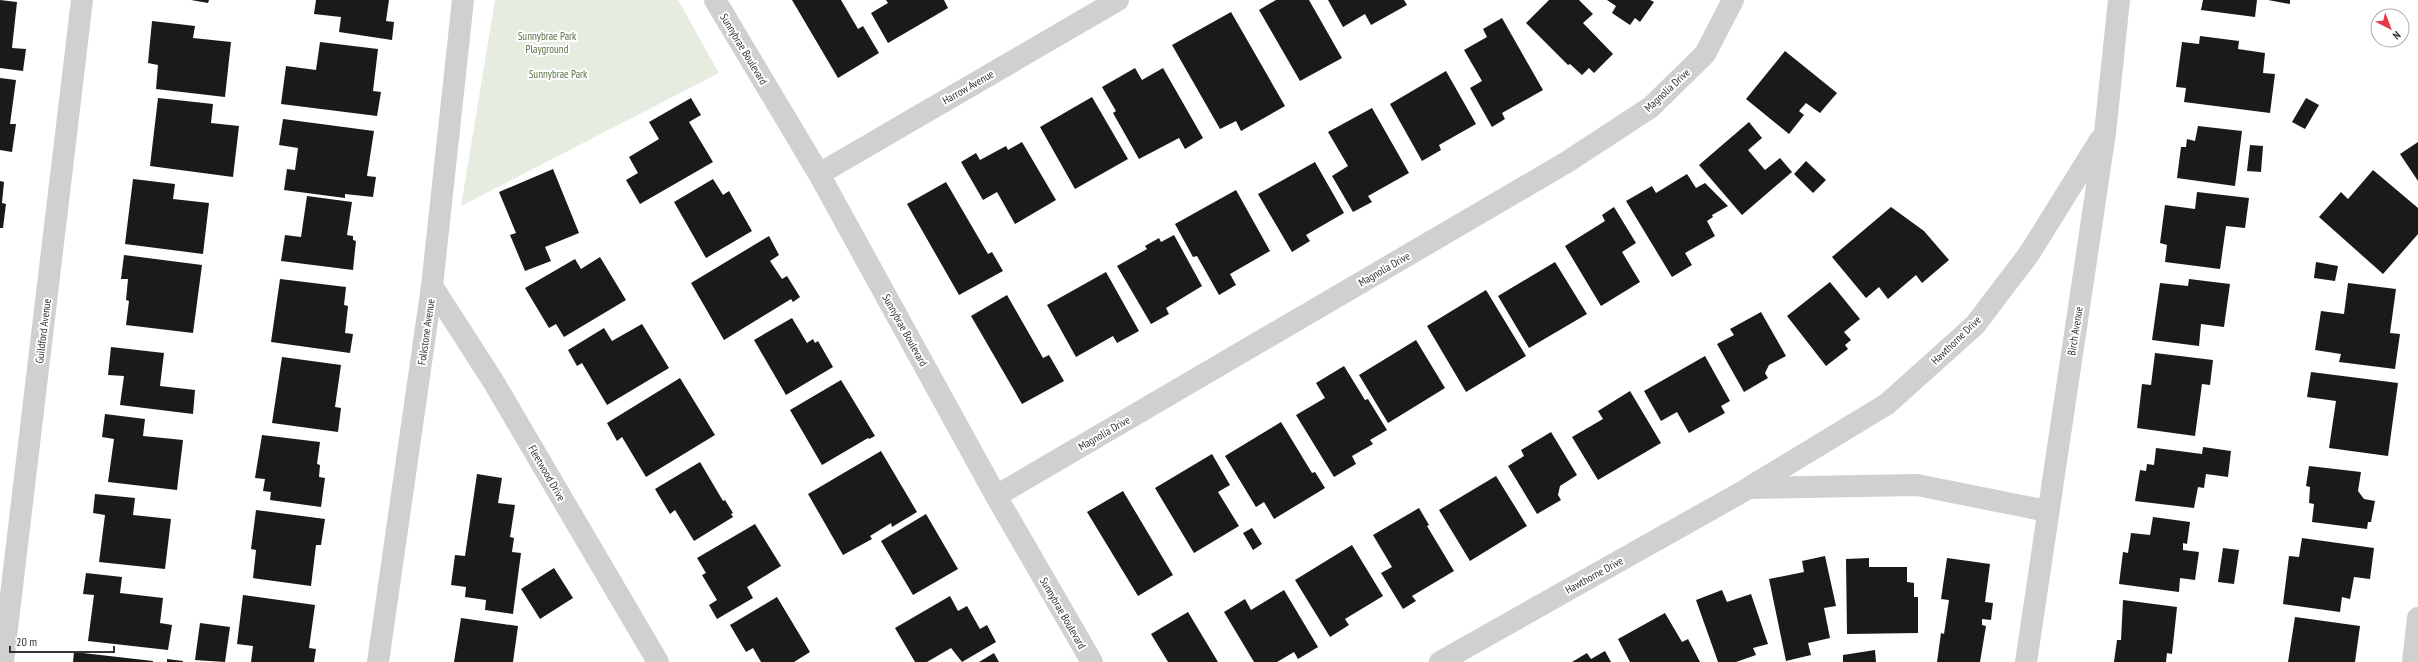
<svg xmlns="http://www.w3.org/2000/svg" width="2418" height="662" font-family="'PT Sans Narrow',sans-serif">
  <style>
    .green { fill: #e6ecdf }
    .building { fill: #1a1a1a }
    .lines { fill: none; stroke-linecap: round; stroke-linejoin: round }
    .minor { stroke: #d0d0d0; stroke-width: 22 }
    .labels { text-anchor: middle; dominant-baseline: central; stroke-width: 4; stroke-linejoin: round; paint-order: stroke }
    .park-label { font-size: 11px; fill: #56703f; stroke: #fff }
    .street-label { font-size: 11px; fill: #333; stroke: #fff }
  </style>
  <rect width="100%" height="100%" fill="#fff"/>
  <path class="green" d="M495 0H678L719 73 461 206Z"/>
  <path class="building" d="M0 0 17 2 12 48 26 49 23 71 0 68Z
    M191 0H209L208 3Z
    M316 0H389L386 21 394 22 392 40 339 32 341 17 314 14Z
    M792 0H841L858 29 863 26 879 53 838 78Z
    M886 0H944L948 8 888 43 871 13 888 3Z
    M1276 0H1309L1342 58 1300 81 1259 10Z
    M1328 0H1404L1407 5 1371 25 1365 14 1343 27Z
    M1549 0H1579L1593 14 1583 23 1613 54 1594 73 1589 68 1582 75 1570 64 1568 65 1526 23Z
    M1607 0H1650L1654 2 1640 22 1635 18 1630 25 1612 13 1616 6Z
    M2203 0H2257L2255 17 2201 10Z
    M2268 0H2290V4Z
    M1231 12 1285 106 1241 131 1236 121 1220 129 1172 45Z
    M1502 18 1543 90 1502 113 1505 119 1492 127 1470 88 1482 81 1464 50 1487 37 1483 29Z
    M152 21 195 26 193 38 231 42 225 97 156 89 158 65 148 63Z
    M2200 36 2239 41 2238 49 2265 53 2263 73 2275 74 2270 113 2184 102 2186 88 2176 87 2182 42 2199 44Z
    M320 42 378 49 373 91 381 92 377 116 281 104 286 66 316 70Z
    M1785 51 1837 93 1820 113 1806 103 1799 111 1804 115 1789 134 1746 99Z
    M1135 68 1142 80 1163 68 1203 138 1185 149 1179 138 1139 159 1113 113 1116 111 1102 87Z
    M1446 71 1476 124 1439 145 1441 150 1422 161 1390 104Z
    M0 78 16 80 10 124H16L12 152 0 150Z
    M1092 97 1128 159 1075 189 1040 127Z
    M158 98 213 104 211 123 239 126 233 177 150 166Z
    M691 98 701 115 689 122 713 162 640 204 626 180 638 173 629 157 659 139 649 122Z
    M2306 98 2319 105 2305 129 2292 122Z
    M1372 108 1409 173 1368 196 1372 202 1353 212 1332 176 1348 166 1328 132Z
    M283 119 374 131 367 176 376 177 373 197 345 194V198L284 190 287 169 295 170 298 148 279 145Z
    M1749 122 1762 138 1748 150 1765 170 1780 158 1792 172 1742 215 1699 165Z
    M2198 126 2242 131 2235 186 2177 178 2181 147H2186L2187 139 2195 141Z
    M1022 142 1056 200 1015 224 997 192 983 200 961 162 976 153 980 160 1006 146 1008 150Z
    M2418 142V181L2400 154Z
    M2250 145 2263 146 2261 172 2247 171Z
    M1806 161 1826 180 1813 193 1794 174Z
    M1315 162 1344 213 1306 235 1310 241 1292 252 1258 194Z
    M553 169 579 233 545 247 551 261 525 271 510 235 516 233 499 192Z
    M2373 170 2418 208V234L2383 274 2319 217 2341 192 2348 199Z
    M1687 174 1696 188 1705 183 1728 206 1712 215 1713 217 1707 221 1715 236 1685 253 1692 265 1672 277 1626 201 1652 186 1656 193Z
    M133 179 175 184 173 199 209 203 203 254 125 244Z
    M713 179 723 195 729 191 752 231 706 258 674 202Z
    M0 181 4 182 2 203 6 204 3 228H0Z
    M946 182 988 254 992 252 1003 271 959 295 907 204Z
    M1236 190 1270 251 1230 274 1236 285 1219 295 1197 256 1193 257 1175 224Z
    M2197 192 2249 198 2245 228 2226 226 2220 269 2165 262 2167 245 2160 243 2165 205 2195 209Z
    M307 196 352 202 347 235 353 236V240L356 241 353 270 281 261 285 235 301 237Z
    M1614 207 1636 243 1622 252 1640 282 1601 306 1565 246 1605 221 1602 215Z
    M1891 207 1924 231 1949 260 1922 283 1916 275 1888 299 1879 287 1866 298 1832 257Z
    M1174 235 1202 286 1166 308 1169 314 1151 324 1117 266 1147 249 1145 246 1159 238 1161 242Z
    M769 236 779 255 770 261 782 279 787 276 800 297 793 302 791 299 724 340 691 283Z
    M124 255 202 265 193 333 126 325 129 301 126 300 128 279H121Z
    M600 257 626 300 564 337 556 324 549 328 525 288 575 259 581 269Z
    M1555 262 1587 314 1529 348 1498 296Z
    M2316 262 2338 266 2335 281 2314 278Z
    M1106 272 1139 331 1117 343 1113 336 1076 357 1047 305Z
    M280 279 346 287 344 305 348 306 345 333 353 334 350 353 271 342Z
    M2189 279 2230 284 2224 327 2201 324 2199 346 2152 340 2160 283 2188 286Z
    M1830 282 1860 319 1844 332 1851 340 1845 345 1848 349 1826 366 1787 316Z
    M2348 283 2396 289 2390 333 2400 334 2395 369 2339 362 2341 354 2315 350 2321 311 2344 314Z
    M1486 290 1526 356 1466 392 1427 326Z
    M1007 295 1043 358 1049 355 1064 381 1022 404 971 316Z
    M1761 312 1786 356 1769 365 1765 373 1768 378 1744 392 1717 344 1734 335 1730 329Z
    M792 318 807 343 813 339 815 343 818 341 833 367 786 395 754 340Z
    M642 324 669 368 607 405 582 363 577 366 568 350 604 328 612 341Z
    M1416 340 1445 388 1388 423 1359 375Z
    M111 347 164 353 160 386 195 390 193 414 120 405 124 376 108 375Z
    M2155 353 2213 360 2210 385 2202 384 2195 436 2137 428 2142 384 2151 385Z
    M1705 356 1730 401 1721 406 1725 413 1689 433 1677 412 1661 421 1644 391Z
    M282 357 341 365 335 407 341 408 338 432 272 423Z
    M1344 366 1365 400 1368 399 1387 430 1370 440 1373 444 1352 456 1356 464 1334 477 1296 415 1325 398 1316 383Z
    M2311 372 2398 383 2388 456 2329 448 2336 401 2307 397Z
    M680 378 715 435 646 477 622 437 617 441 607 423Z
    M841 380 875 436 869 439 868 438 822 465 790 410Z
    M1630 391 1661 443 1598 480 1572 437 1603 419 1598 411Z
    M105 414 145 419 143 436 183 440 177 490 108 482 114 439 102 437Z
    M1281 422 1312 473 1315 472 1325 488 1274 519 1264 502 1256 507 1225 456Z
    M1551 432 1577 475 1560 486 1558 495 1561 500 1537 514 1508 466 1524 456 1521 450Z
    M262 435 320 442 317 464 320 465 319 477 325 478 321 507 270 500 271 492 263 491 265 479 255 478Z
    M2203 447 2231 451 2228 477 2206 474 2204 488 2198 487 2194 508 2135 501 2140 470 2146 471 2147 464 2154 465 2156 448 2202 454Z
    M881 451 917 512 892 527 891 523 870 536 872 539 843 555 808 494Z
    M1212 454 1230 485 1218 492 1239 526 1194 553 1155 488Z
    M700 462 723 501 725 500 733 513 731 514 733 517 694 541 675 510 670 514 655 489Z
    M2309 466 2361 472 2358 491 2364 499 2375 501 2371 522H2368L2367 529 2312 522 2314 504 2309 503 2310 487 2306 486Z
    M477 474 502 478 498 503 515 505 510 537 514 538 512 552 521 553 513 614 485 610 486 600 465 597 466 587 451 585 455 555 465 556Z
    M1496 476 1527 526 1470 561 1439 510Z
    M1123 491 1173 575 1138 596 1087 512Z
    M95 494 135 498 133 515 171 519 165 569 99 562 105 515 93 513Z
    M1419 508 1429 525 1427 526 1454 571 1412 596 1416 601 1403 609 1381 573 1392 567 1373 535Z
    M256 510 325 519 321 545H316L311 586 253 578 256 550 251 549Z
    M926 514 958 569 913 595 881 541Z
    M2153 517 2190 522 2187 544 2183 543V550L2199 552 2195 580 2180 578 2179 592 2119 584 2123 552 2128 553 2131 533 2150 535Z
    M755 524 781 566 747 587 753 598 717 619 709 605 717 600 702 575 706 573 697 558Z
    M1252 528 1262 544 1253 550 1243 533Z
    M2302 538 2374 548 2370 579 2354 577 2350 599 2342 597 2340 612 2283 604 2289 556 2299 557Z
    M1352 545 1383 596 1345 619 1349 625 1330 637 1295 580Z
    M2223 548 2239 550 2234 584 2218 582Z
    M1825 556 1836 606 1824 608 1830 638 1808 643 1811 655 1786 661 1769 579 1804 572 1802 561Z
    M1869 558V567H1907V582L1914 583V597H1918V633L1847 634 1846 559Z
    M1947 558 1990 564 1985 602 1993 603 1991 620 1982 619V625L1986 626 1980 662H1937L1941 633 1944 634 1949 600 1941 599Z
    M554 568 573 598 540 619 521 589Z
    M86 573 122 577 120 593 163 598 160 623 172 625 168 650 88 641 94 595 83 594Z
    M1284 590 1318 647 1298 659 1294 652 1277 662H1254L1224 612 1245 599 1251 610Z
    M1722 590 1727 602 1751 594 1768 644 1753 648 1756 655 1736 662H1718L1696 600Z
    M243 595 315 605 309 648 316 649 314 662H251L253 646 237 644Z
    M950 596 958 611 967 606 980 629 987 625 996 642 962 662 951 648 927 662H915L895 628Z
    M777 597 810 652 794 662H761L753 648 746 652 730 625Z
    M2123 600 2177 607 2172 654 2167 653 2166 662H2114L2117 640H2121Z
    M1188 612 1218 662H1168L1151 634Z
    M1665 613 1682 642 1688 639 1700 662H1630L1618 639Z
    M2295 617 2360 626 2355 662H2288Z
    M461 618 518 626 513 662H454Z
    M200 623 230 627 225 662 195 660Z
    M1875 650 1876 662H1843V655Z
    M1605 651 1611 662H1572L1587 653 1591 659Z
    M74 652 153 661V662H73Z
    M994 653 999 662H979Z
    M167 659 183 661V662H167Z"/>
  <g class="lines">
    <path class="minor" d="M715 0 819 174 996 496 1092 662
      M819 174 1118 0
      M432 286 493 381 658 662
      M1750 487 1887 404 1975 325 2029 254 2100 140
      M996 496 1567 162 1651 107 1705 54 1733 0
      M3 662 82 0
      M378 662 432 286 463 0
      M1440 662 1749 488 1917 485 2047 511
      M2026 662 2105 133 2119 0
      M2413 662 2418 618"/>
  </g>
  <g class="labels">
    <g class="park-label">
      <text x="547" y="36">Sunnybrae Park<tspan x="547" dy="13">Playground</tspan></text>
      <text x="558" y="74">Sunnybrae Park</text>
    </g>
    <g class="street-label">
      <text transform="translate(744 49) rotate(59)">Sunnybrae Boulevard</text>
      <text transform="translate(968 87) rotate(-30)">Harrow Avenue</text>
      <text transform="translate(1667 90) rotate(-43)">Magnolia Drive</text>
      <text transform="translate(1384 269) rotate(-30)">Magnolia Drive</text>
      <text transform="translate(905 330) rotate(61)">Sunnybrae Boulevard</text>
      <text transform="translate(43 331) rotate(-83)">Guildford Avenue</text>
      <text transform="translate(2075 331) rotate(-81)">Birch Avenue</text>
      <text transform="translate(426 332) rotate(-82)">Folkstone Avenue</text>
      <text transform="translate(1956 340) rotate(-44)">Hawthorne Drive</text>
      <text transform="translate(1104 433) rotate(-30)">Magnolia Drive</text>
      <text transform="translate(547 473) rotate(60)">Fleetwood Drive</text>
      <text transform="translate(1594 575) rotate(-29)">Hawthorne Drive</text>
      <text transform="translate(1063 613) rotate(60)">Sunnybrae Boulevard</text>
    </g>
  </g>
  <g transform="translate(2390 28) rotate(138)"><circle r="19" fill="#ffffff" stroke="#adadad"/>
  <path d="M0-3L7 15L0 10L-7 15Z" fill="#e63946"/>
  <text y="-6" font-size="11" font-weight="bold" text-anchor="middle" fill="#333333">N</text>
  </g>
  <path d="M10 646v6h104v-6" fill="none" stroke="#333333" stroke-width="2"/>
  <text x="16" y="646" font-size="12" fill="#333333" stroke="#ffffff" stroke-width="3" paint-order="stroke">20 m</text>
</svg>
